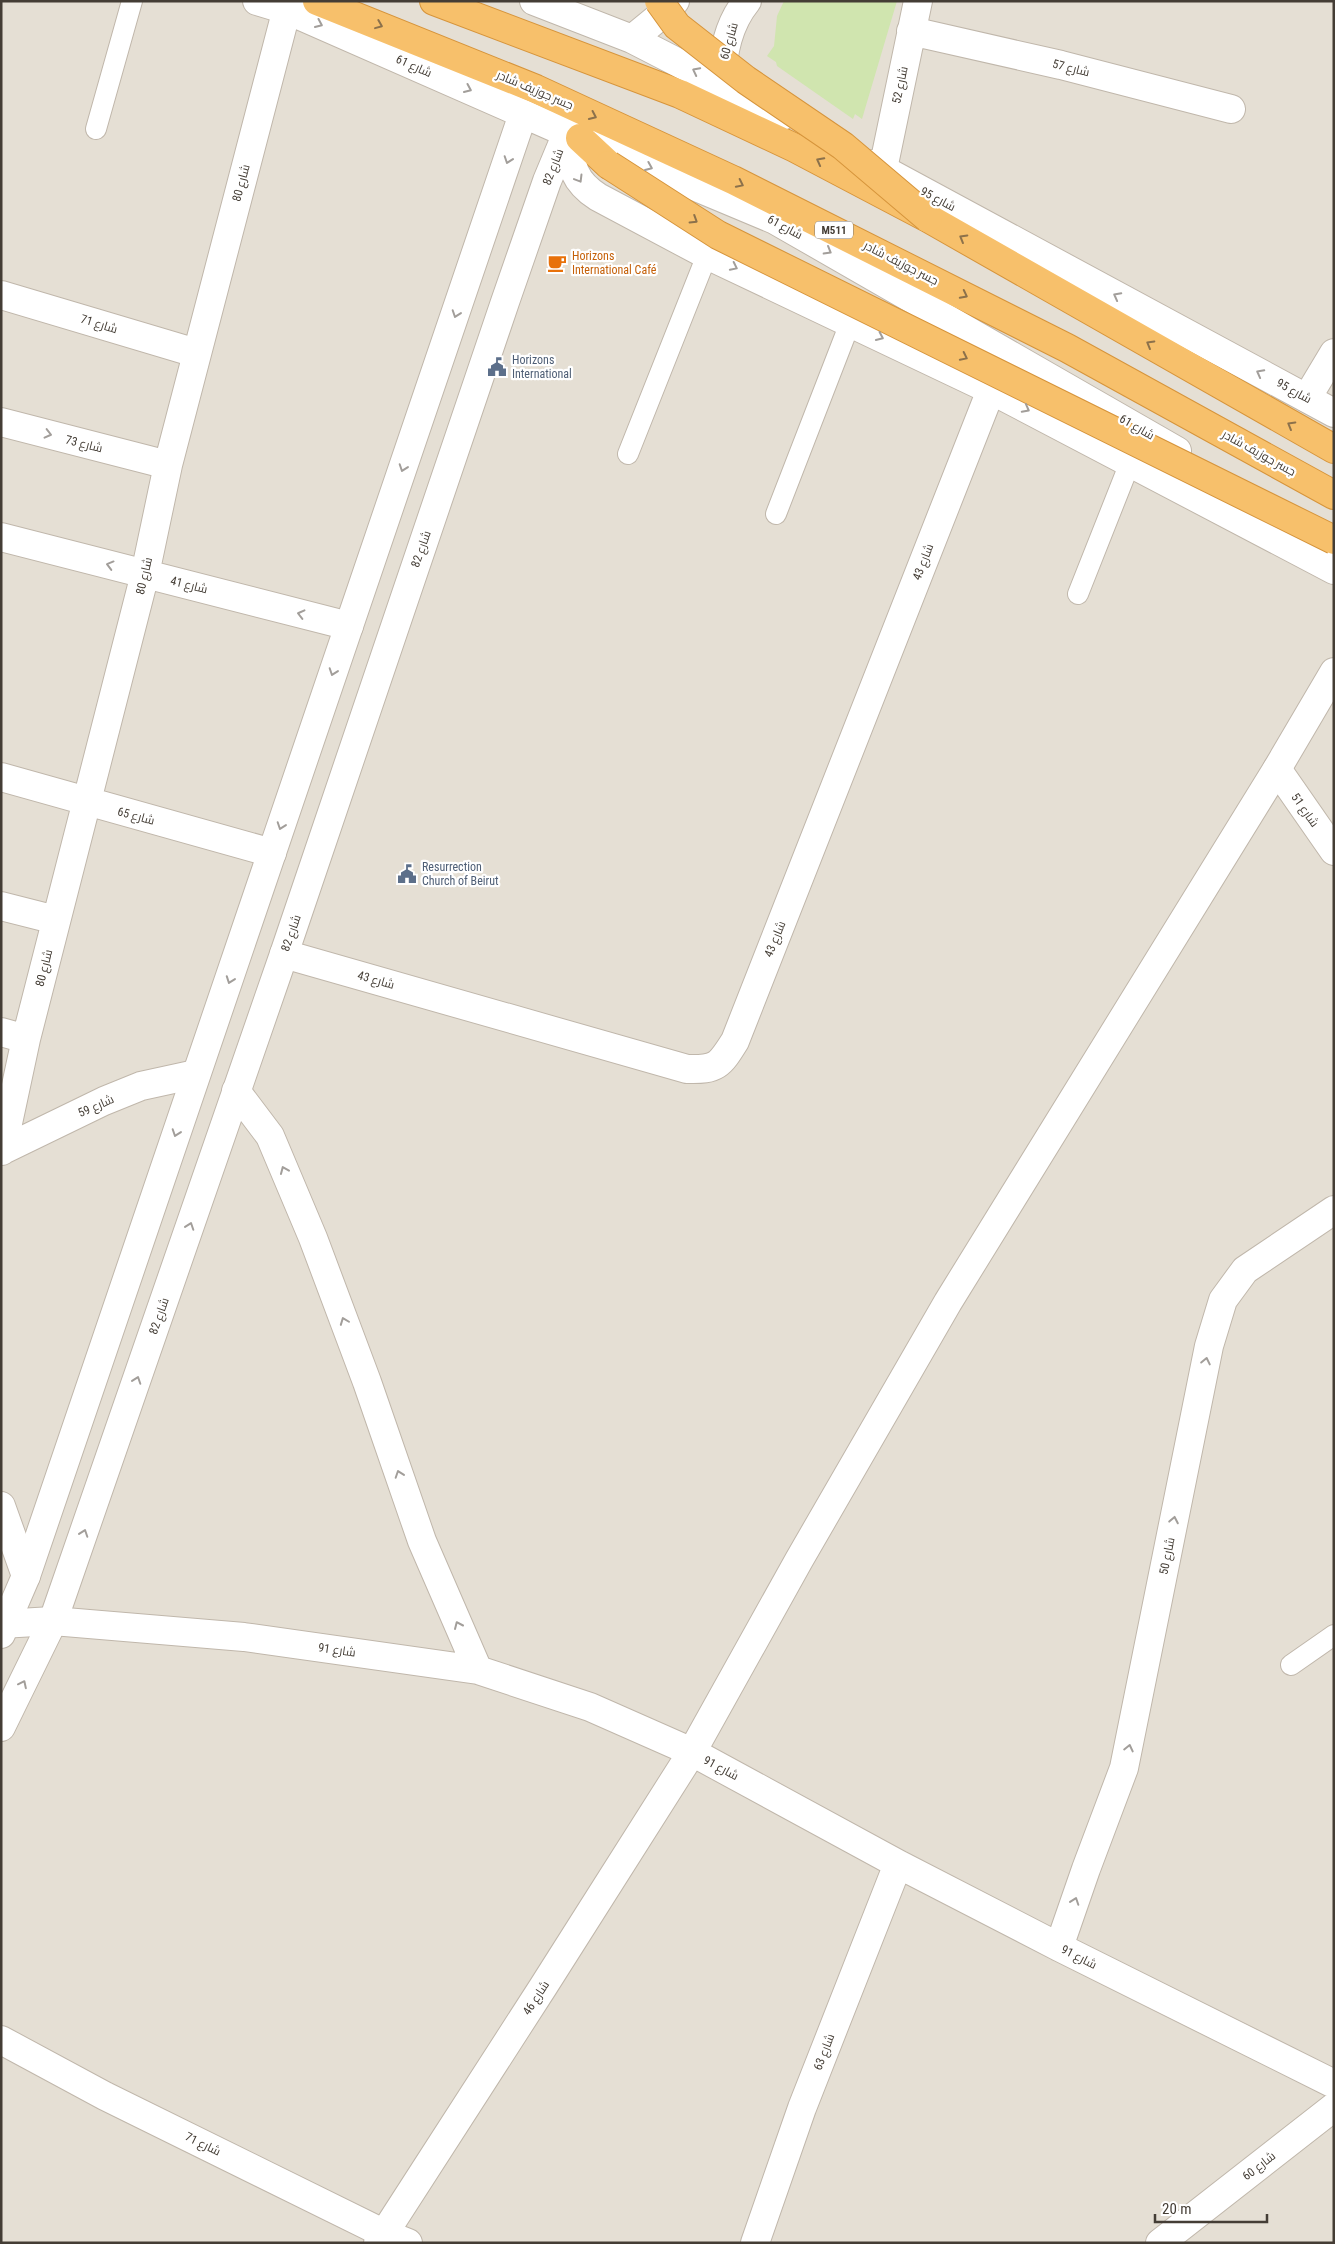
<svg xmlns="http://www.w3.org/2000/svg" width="1335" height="2244" font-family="'Roboto Condensed',Cairo,sans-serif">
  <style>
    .residential { fill: #e5dfd4 }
    .green { fill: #d0e5af }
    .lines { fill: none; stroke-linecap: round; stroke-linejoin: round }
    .service-casing { stroke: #c0b7ab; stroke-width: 22 }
    .minor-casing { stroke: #c0b7ab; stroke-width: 30 }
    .tertiary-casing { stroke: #c0b7ab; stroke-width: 30 }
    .motorway-casing { stroke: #d6943b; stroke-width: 30 }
    .service { stroke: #fff; stroke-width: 20 }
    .minor { stroke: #fff; stroke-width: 28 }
    .tertiary { stroke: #fff; stroke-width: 28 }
    .motorway { stroke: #f7c06b; stroke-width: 28 }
    .motorway-bridge-casing { stroke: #d6943b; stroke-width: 30; stroke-linecap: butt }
    .motorway-bridge { stroke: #f7c06b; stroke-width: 28 }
    .oneway { stroke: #a29e9a }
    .oneway2 { stroke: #8c714b }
    .labels { text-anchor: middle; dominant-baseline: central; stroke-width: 4.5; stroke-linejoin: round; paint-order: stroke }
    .shield { fill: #fff; stroke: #7c7772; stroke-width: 1 }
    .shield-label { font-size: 11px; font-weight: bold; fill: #443d35 }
    .street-label { font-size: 12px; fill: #443d35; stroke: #fff }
    .food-label { font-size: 12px; fill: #c56008; stroke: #fff; text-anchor: start }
    .service-label { font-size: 12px; fill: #4e5e75; stroke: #fff; text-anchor: start }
  </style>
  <rect width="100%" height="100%" fill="#f2ede5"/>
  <path class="residential" d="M1 1H1334V2243H1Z"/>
  <path class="green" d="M784 1H897L862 119 855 114 853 119 777 66 776 62 767 56 774 46 777 16Z"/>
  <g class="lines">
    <g class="service-casing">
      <path id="service" d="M96 129 132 1
        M628 454 707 255
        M776 514 850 323
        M1078 594 1135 450
        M1291 1665 1334 1635"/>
    </g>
    <g class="minor-casing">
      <path id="minor" d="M911 31 1061 65 1231 109
        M567 133C571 162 571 180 598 197L707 255 991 390 1334 570
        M883 169 918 1
        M1 295 196 353
        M1307 398 1334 353
        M1 422 168 465
        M1 537 349 626
        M1277 769 1334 851
        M1 777 272 853
        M1 906 56 920
        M284 954 687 1069C717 1070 720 1065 735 1041L991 390
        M1 1032 26 1039
        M236 1091 270 1136 313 1238 367 1382 422 1541 478 1670
        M1 1151 104 1101 141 1086 196 1074
        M2 1151 26 1039 145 574 168 465 289 1
        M1 1506 26 1576
        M1 1624 53 1621 244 1637 478 1670 590 1707 692 1752 898 1864 1059 1947 1334 2084
        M1059 1947 1086 1869 1124 1768 1209 1346 1223 1300 1245 1270 1334 1210
        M1 2040 105 2096 383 2233 408 2243
        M755 2243 802 2108 898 1864
        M1160 2243 1334 2107"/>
    </g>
    <g class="tertiary-casing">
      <path id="tertiary" d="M257 1 287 10 567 133 775 220 1177 451
        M534 1 632 39 782 116
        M632 39 665 12 675 1
        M721 82C723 53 728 24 747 1
        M873 164 1334 413
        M1 1634 26 1576 523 114
        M1 1727 53 1621 284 954 505 302 547 181 567 133
        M378 2243 543 1987 692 1752 799 1560 948 1302 1277 769 1334 672"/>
    </g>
    <g class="motorway-casing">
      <path id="motorway" d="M317 1 536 89 733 180 1067 348 1334 495
        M434 1 680 94 795 148 928 218 1334 449
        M580 138 609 165"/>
    </g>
    <use href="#service" class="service"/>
    <use href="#minor" class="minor"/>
    <use href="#tertiary" class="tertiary"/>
    <use href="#motorway" class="motorway"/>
    <g class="motorway-bridge-casing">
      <path id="motorway-bridge" d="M659 1 677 26 746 80 843 146 928 218
        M609 165 718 235 1334 540"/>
    </g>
    <use href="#motorway-bridge" class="motorway-bridge"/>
  </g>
  <defs><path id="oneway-chevron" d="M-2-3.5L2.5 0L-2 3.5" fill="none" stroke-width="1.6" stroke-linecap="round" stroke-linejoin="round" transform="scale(1.25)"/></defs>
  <g class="oneway">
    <use href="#oneway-chevron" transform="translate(319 24) rotate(24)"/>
    <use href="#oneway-chevron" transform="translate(696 71) rotate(-153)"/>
    <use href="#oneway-chevron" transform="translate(468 89) rotate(24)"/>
    <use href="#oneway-chevron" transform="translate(508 160) rotate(109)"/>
    <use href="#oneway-chevron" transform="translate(649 167) rotate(23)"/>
    <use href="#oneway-chevron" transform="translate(579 179) rotate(59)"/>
    <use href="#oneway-chevron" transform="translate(828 251) rotate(30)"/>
    <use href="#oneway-chevron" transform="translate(734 267) rotate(26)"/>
    <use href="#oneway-chevron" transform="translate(1117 296) rotate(-152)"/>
    <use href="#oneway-chevron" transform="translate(456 314) rotate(109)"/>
    <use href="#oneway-chevron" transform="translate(880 337) rotate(25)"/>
    <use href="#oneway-chevron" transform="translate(1260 373) rotate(-152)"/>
    <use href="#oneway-chevron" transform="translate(1026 409) rotate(28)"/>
    <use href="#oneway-chevron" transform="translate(48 434) rotate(14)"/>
    <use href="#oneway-chevron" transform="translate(403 468) rotate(109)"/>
    <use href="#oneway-chevron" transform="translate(110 565) rotate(-165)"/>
    <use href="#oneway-chevron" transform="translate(301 614) rotate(-166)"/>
    <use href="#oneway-chevron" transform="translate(333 672) rotate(109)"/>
    <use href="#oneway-chevron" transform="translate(281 826) rotate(109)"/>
    <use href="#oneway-chevron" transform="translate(230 980) rotate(110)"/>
    <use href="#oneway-chevron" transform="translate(176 1133) rotate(109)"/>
    <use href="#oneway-chevron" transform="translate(284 1170) rotate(-113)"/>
    <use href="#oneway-chevron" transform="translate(190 1226) rotate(-71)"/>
    <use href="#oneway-chevron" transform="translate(344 1321) rotate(-111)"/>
    <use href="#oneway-chevron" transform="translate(1206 1361) rotate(-78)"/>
    <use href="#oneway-chevron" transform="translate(137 1380) rotate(-71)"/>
    <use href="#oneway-chevron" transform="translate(399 1474) rotate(-109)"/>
    <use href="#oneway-chevron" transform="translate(1174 1520) rotate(-79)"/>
    <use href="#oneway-chevron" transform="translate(84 1533) rotate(-71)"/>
    <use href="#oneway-chevron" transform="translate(458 1625) rotate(-114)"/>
    <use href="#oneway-chevron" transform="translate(23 1684) rotate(-64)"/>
    <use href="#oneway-chevron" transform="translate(1129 1748) rotate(-77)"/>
    <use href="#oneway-chevron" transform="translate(1075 1901) rotate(-71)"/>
  </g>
  <g class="oneway2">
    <use href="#oneway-chevron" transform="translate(379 25) rotate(22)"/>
    <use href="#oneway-chevron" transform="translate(593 116) rotate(25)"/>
    <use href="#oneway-chevron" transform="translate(820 161) rotate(-152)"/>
    <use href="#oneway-chevron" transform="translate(740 184) rotate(26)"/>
    <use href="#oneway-chevron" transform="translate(694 220) rotate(32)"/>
    <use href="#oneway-chevron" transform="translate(963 238) rotate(-150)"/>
    <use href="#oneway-chevron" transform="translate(964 295) rotate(27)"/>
    <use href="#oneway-chevron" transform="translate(1150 344) rotate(-150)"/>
    <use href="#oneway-chevron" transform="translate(964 357) rotate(26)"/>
    <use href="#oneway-chevron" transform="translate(1291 425) rotate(-150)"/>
  </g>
  <defs>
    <g id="cafe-bare" transform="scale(1.5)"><path d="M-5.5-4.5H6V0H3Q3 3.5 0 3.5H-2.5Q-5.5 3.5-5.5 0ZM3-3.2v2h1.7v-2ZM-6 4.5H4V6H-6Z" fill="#e8710a" stroke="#fff" stroke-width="2.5" paint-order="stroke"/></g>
    <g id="civic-bare" transform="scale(1.5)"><path d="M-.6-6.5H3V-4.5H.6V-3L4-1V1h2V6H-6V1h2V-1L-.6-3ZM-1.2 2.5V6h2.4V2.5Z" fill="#5c6f8a" stroke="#fff" stroke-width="2.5" paint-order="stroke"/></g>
  </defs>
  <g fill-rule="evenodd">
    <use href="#cafe-bare" x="557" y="263"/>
    <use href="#civic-bare" x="497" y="367"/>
    <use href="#civic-bare" x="407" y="874"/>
  </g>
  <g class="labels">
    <rect class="shield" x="815" y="221.5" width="38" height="17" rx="4"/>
    <g class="shield-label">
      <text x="834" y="230">M511</text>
    </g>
    <g class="street-label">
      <text transform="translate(729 41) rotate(-74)">شارع 60</text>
      <text transform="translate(414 66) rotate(24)">شارع 61</text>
      <text transform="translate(1071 68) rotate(14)">شارع 57</text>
      <text transform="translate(900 85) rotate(-78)">شارع 52</text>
      <text transform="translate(535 90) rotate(23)">جسر جوزيف شادر</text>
      <text transform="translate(553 167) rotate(-69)">شارع 82</text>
      <text transform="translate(241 183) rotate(-75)">شارع 80</text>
      <text transform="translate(938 199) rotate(28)">شارع 95</text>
      <text transform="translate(785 227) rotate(28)">شارع 61</text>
      <text transform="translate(901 263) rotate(27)">جسر جوزيف شادر</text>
      <text transform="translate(99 324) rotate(17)">شارع 71</text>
      <text transform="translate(1294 391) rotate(29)">شارع 95</text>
      <text transform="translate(1137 427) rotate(30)">شارع 61</text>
      <text transform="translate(84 444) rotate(14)">شارع 73</text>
      <text transform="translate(1259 453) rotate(29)">جسر جوزيف شادر</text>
      <text transform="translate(421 549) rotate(-71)">شارع 82</text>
      <text transform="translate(923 562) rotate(-69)">شارع 43</text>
      <text transform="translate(144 576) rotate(-77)">شارع 80</text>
      <text transform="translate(189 585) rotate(14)">شارع 41</text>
      <text transform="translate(1305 810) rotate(55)">شارع 51</text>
      <text transform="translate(136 816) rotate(15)">شارع 65</text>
      <text transform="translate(291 933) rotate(-71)">شارع 82</text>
      <text transform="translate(775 939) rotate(-68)">شارع 43</text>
      <text transform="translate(44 968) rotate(-76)">شارع 80</text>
      <text transform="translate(376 980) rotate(16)">شارع 43</text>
      <text transform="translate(96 1106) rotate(-24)">شارع 59</text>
      <text transform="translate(159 1316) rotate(-71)">شارع 82</text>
      <text transform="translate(1167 1556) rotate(-79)">شارع 50</text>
      <text transform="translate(337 1650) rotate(8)">شارع 91</text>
      <text transform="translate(721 1768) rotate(28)">شارع 91</text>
      <text transform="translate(1079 1957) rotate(27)">شارع 91</text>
      <text transform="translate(536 1998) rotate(-57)">شارع 46</text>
      <text transform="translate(824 2052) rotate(-69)">شارع 63</text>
      <text transform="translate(203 2144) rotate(26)">شارع 71</text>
      <text transform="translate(1259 2166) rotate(-38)">شارع 60</text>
    </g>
    <g class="food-label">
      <text x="572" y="256">Horizons<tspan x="572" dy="14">International Café</tspan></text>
    </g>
    <g class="service-label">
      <text x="512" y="360">Horizons<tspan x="512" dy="14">International</tspan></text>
      <text x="422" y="867">Resurrection<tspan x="422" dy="14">Church of Beirut</tspan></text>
    </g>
  </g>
  <rect width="1335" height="2244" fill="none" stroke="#443d35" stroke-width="5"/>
  <path d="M1155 2214v8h112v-8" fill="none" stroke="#443d35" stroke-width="2.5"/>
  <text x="1162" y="2214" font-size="15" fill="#443d35" stroke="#ffffff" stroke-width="4" paint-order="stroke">20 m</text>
</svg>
